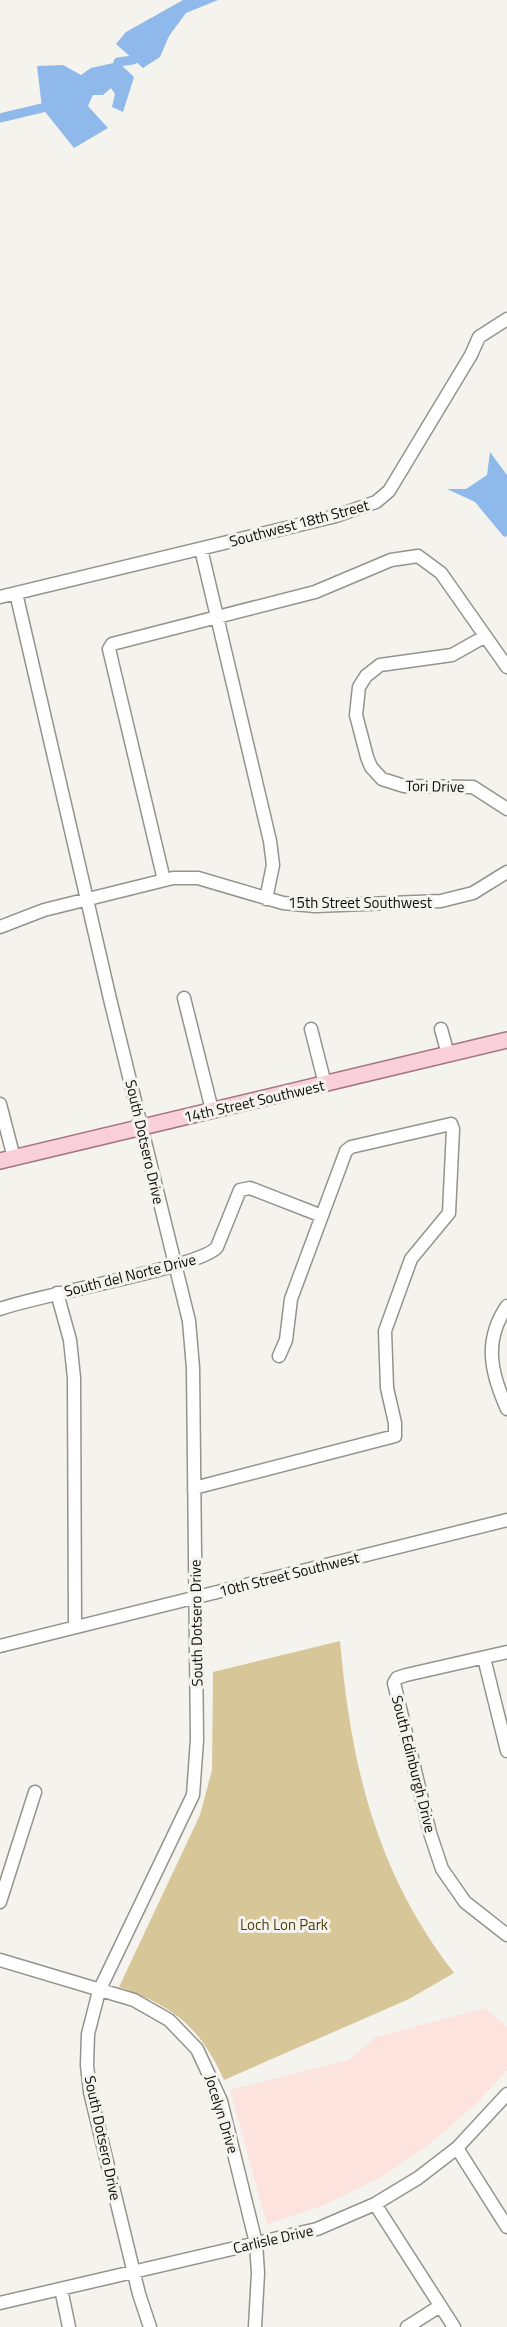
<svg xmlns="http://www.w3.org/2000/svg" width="507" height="2327" font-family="'Titillium Web',sans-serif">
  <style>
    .education { fill: #fde3dd }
    .green { fill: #d7c698 }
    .water { fill: #8fb9ea }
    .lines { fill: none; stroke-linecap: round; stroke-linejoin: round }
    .canal { stroke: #8fb9ea; stroke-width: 9 }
    .minor-casing { stroke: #95938d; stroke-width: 15 }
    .major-casing { stroke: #a47681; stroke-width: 18 }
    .minor { stroke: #fff; stroke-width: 12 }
    .major { stroke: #f9cfd9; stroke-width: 15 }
    .labels { text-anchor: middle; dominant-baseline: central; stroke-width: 6; stroke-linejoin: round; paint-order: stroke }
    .street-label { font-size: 15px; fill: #0e0d0b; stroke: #f5f3ed }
    .park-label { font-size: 15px; fill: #514110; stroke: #f5f3ed }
  </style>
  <rect width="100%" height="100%" fill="#f5f3ed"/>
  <path class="education" d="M485 2008 507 2027V2070L475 2105 427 2146 381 2177 324 2205 267 2224 230 2090 349 2060 376 2037Z"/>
  <path class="green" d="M340 1641C351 1766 376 1872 454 1973L409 1999 224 2080C200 2027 174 2006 119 1987L200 1815 212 1770 213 1672Z"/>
  <path class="water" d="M183 0H218L186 13 169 36 160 57 143 68 116 44 126 32Z
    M118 62 134 77 123 112 112 107 115 94 111 88 103 95H93L88 106 108 128 74 148 42 108 37 66 63 65 81 75 91 68Z
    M490 452 507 475V536L504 537 475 502 447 489H466L487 475Z"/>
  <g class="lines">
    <path class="canal" d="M118 62 133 60
      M0 118 42 108"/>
    <g class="minor-casing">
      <path id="minor" d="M201 549 270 841 273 865 266 899
        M16 593 110 999 189 1321 193 1368 197 1740 193 1795 99 1991 88 2034 87 2065 90 2092 139 2294 150 2327
        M0 597 336 516 376 502 389 491 471 355 479 337 507 319
        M484 637 452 655 380 665 366 676 359 687 356 715 367 757 371 767 382 779 404 786 473 787 507 809
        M164 880 109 649 112 644 315 592 391 560 418 556 441 573 507 667
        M0 927 44 910 173 878H198L283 903 315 906 441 901 473 893 507 872
        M184 998 212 1110
        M311 1029 325 1084
        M441 1029 448 1054
        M0 1104 14 1158
        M57 1293 70 1340 74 1378 75 1627
        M507 1306C483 1341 491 1373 507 1409
        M0 1309C36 1295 203 1267 217 1247L240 1190 250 1188 322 1216
        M194 1488 395 1436V1423L387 1388 385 1331 411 1259 449 1213 453 1129 451 1124 351 1147 346 1151 291 1299 286 1340 279 1356
        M0 1646 507 1520
        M507 1652 406 1675 397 1678 394 1683 430 1833 442 1869 465 1902 507 1935
        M484 1658 507 1751
        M0 1902 35 1792
        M0 1960 134 2000 169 2020 197 2049 221 2101 256 2243 258 2273 255 2327
        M457 2148 507 2227
        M375 2204 454 2327
        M61 2289 69 2327
        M0 2303 317 2229 375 2204 418 2178 457 2148 507 2094
        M407 2327 440 2306"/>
    </g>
    <g class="major-casing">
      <path id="major" d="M0 1161 507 1040"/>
    </g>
    <use href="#minor" class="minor"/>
    <use href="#major" class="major"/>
  </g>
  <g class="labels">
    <g class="street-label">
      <text transform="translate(299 523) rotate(-15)">Southwest 18th Street</text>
      <text transform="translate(435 786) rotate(1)">Tori Drive</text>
      <text x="360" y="902">15th Street Southwest</text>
      <text transform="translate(254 1101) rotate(-13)">14th Street Southwest</text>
      <text transform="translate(145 1142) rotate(77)">South Dotsero Drive</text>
      <text transform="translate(130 1275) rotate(-14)">South del Norte Drive</text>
      <text transform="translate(289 1574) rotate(-14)">10th Street Southwest</text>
      <text transform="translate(196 1623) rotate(-91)">South Dotsero Drive</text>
      <text transform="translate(414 1764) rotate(76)">South Edinburgh Drive</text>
      <text transform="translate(222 2114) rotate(73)">Jocelyn Drive</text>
      <text transform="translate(103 2138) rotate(78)">South Dotsero Drive</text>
      <text transform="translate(273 2239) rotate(-13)">Carlisle Drive</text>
    </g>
    <g class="park-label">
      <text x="284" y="1924">Loch Lon Park</text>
    </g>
  </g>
</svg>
